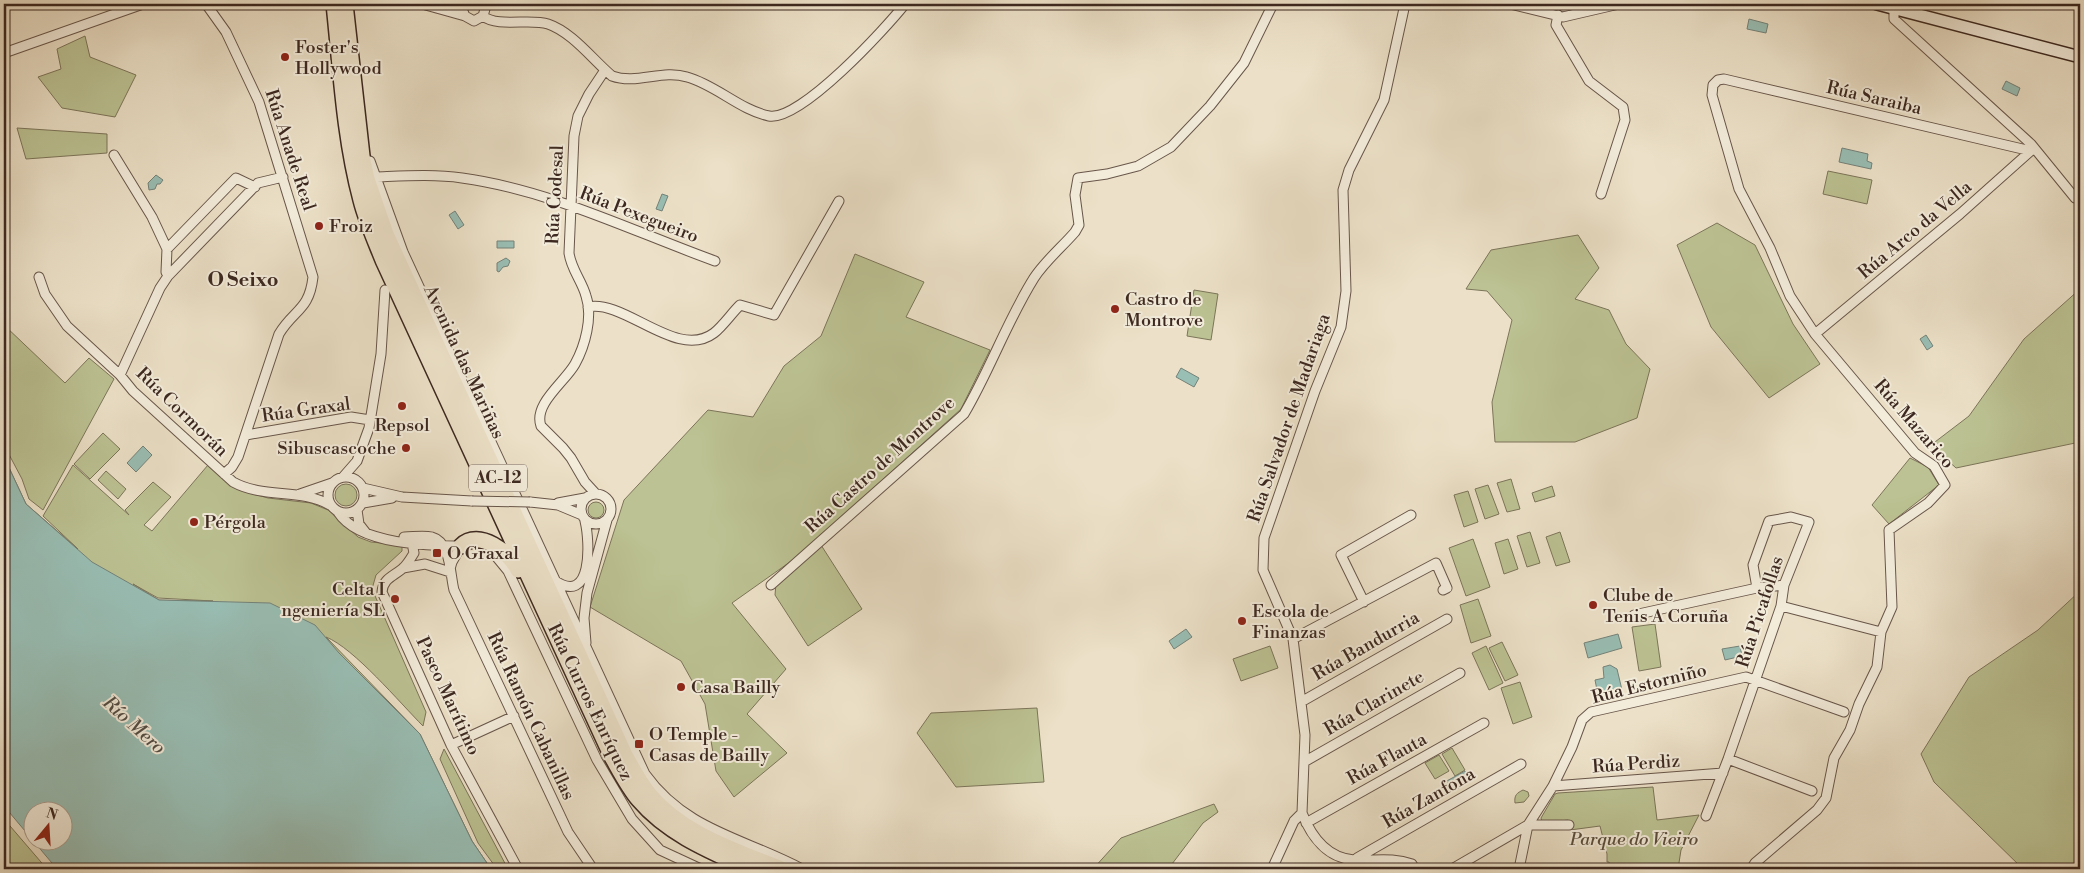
<svg xmlns="http://www.w3.org/2000/svg" width="2084" height="873" font-family="'Libre Bodoni',serif">
  <style>
    .green { fill: #bcc293; stroke: #7c755a; fill-rule: evenodd }
    .water { fill: #99beb4; stroke: #748279; fill-rule: evenodd }
    .lines { fill: none; stroke-linecap: round; stroke-linejoin: round }
    .street-casing { stroke: #68564a; stroke-width: 11 }
    .secondary-casing { stroke: #3c2820; stroke-width: 14 }
    .highway-casing { stroke: #3c2820; stroke-width: 18 }
    .street { stroke: #f3ecdb; stroke-width: 9 }
    .secondary { stroke: #f3ecdb; stroke-width: 11 }
    .highway { stroke: #ece1c8; stroke-width: 15 }
    .street-bridge-casing { stroke: #68564a; stroke-width: 11; stroke-linecap: butt }
    .street-bridge { stroke: #f3ecdb; stroke-width: 9 }
    .poi-dot { fill: #8f2418; stroke: #f3ecdb; stroke-width: 2 }
    .labels { text-anchor: middle; dominant-baseline: central; stroke-width: 4; stroke-linejoin: round; paint-order: stroke }
    .shield { fill: #f3ecdb; stroke: #736358; stroke-width: 1 }
    .shield-label { font-size: 16px; font-weight: bold; fill: #3c2820 }
    .poi-label { font-size: 18px; fill: #3c2820; stroke: #f3ecdb; text-anchor: start }
    .street-label { font-size: 18px; fill: #3c2820; stroke: #f3ecdb }
    .park-label { font-size: 18px; font-style: italic; fill: #5c4e3d; stroke: #f3ecdb }
    .water-label { font-size: 19px; font-style: italic; fill: #534e45; stroke: #f3ecdb }
    .quarter-label { font-size: 20px; font-weight: bold; fill: #3c2820; stroke: #f3ecdb }
  </style>
  <rect width="100%" height="100%" fill="#ece1c8"/>
  <filter id="stains"><feTurbulence type="fractalNoise" baseFrequency=".004" numOctaves="4"/><feColorMatrix values="0 0 0 0 .2 0 0 0 0 .09 0 0 0 0 .02 0 0 0 .5 -.17"/></filter>
  <radialGradient id="worn" r=".72"><stop offset=".6" stop-color="#630" stop-opacity="0"/><stop offset="1" stop-color="#630" stop-opacity=".3"/></radialGradient>
  <path class="green" d="M85 36 90 57 136 75 115 117 62 108 38 77 61 69 57 49Z
    M17 128 107 134V153L26 159Z
    M1828 171 1872 180 1867 204 1823 194Z
    M1717 223 1755 245 1793 324 1820 364 1769 398 1711 327 1677 245Z
    M1578 235 1599 268 1575 299 1609 310 1626 344 1650 369 1637 418 1575 442H1495L1492 402 1512 320 1487 291 1466 289 1491 250Z
    M855 254 924 282 906 317 990 350 961 409 797 557 732 603 786 669 747 714 787 753 734 797 716 771 705 704 681 661 590 607 624 500 708 410 753 417 784 366 821 336Z
    M2080 289V442L1956 468 1931 445 1969 416 2024 339Z
    M1194 290 1218 294 1211 340 1187 336Z
    M4 325 65 383 89 358 114 379 43 510 29 499 22 479 4 445Z
    M103 433 120 449 90 479 74 464Z
    M4 457 26 504 78 549 43 516 73 465 129 515 125 510 153 482 171 497 144 525 152 531 208 465 246 492 268 498 311 503 328 510 358 537 371 542 402 545V551L376 575 372 589 426 712 423 726C400 703 354 648 326 637L420 734 472 841 491 869 30 576ZM133 584 158 598 213 601 159 600Z
    M1910 458 1928 467 1939 485 1889 524 1872 505Z
    M106 471 126 489 118 499 98 480Z
    M1511 479 1520 509 1507 512 1497 483Z
    M335 495a11 11 0 1 1 22 0a11 11 0 1 1-22 0Z
    M1488 485 1499 514 1485 519 1475 489Z
    M1552 486 1555 496 1535 502 1532 493Z
    M1468 491 1478 522 1464 527 1454 495Z
    M588 510a8 8 0 1 1 16 0a8 8 0 1 1-16 0Z
    M1530 532 1540 563 1527 567 1517 536Z
    M1560 532 1570 562 1556 566 1546 537Z
    M1473 539 1490 587 1466 596 1449 548Z
    M1508 539 1518 569 1504 574 1495 543Z
    M821 545 862 609 808 646 775 595 776 583Z
    M2080 591V866L2023 869 1934 782 1921 754 1969 677 2038 630Z
    M1478 599 1491 636 1471 643 1460 605Z
    M1655 624 1661 667 1639 671 1632 627Z
    M1502 642 1518 675 1505 681 1489 648Z
    M1270 646 1278 668 1241 681 1233 659Z
    M1486 646 1503 683 1489 690 1472 653Z
    M1520 682 1532 717 1513 724 1501 688Z
    M1037 708 1044 782 956 787 917 733 931 713Z
    M1452 748 1465 770 1455 776 1442 754Z
    M444 749 508 869H497L478 843 440 759Z
    M1439 755 1449 771 1435 779 1425 763Z
    M1653 787 1657 820 1699 815 1681 850 1678 869H1611L1609 862H1607V854L1600 826 1570 830 1568 820 1546 823 1542 822 1541 818 1555 794 1558 793Z
    M1523 790 1528 792 1529 796 1524 802 1515 803C1514 795 1517 793 1523 790Z
    M1214 804 1218 812 1203 823 1172 864 1171 869H1093L1121 838Z
    M4 819 47 869H4Z"/>
  <path class="water" d="M1749 19 1768 24 1766 33 1747 29Z
    M2006 81 2020 88 2017 96 2002 89Z
    M1842 148 1868 154 1867 161 1872 163 1871 169 1839 162Z
    M156 175 163 180 160 184H157L155 189 149 190 148 183Z
    M662 194 668 196 662 211 656 209Z
    M455 211 464 225 458 229 449 215Z
    M497 241H514V248H497Z
    M506 258 510 261 508 266 503 267 499 272 497 271V263Z
    M1926 335 1933 346 1927 350 1920 339Z
    M1181 368 1199 378 1194 387 1176 377Z
    M143 446 152 455 136 472 127 463Z
    M4 457 26 504 92 562 159 600 270 603 315 625 339 653 420 734 472 841 491 869H57L4 806ZM32 810H62V840H32Z
    M1186 629 1192 637 1174 649 1169 641Z
    M1618 634 1622 648 1588 658 1584 643Z
    M1740 646 1742 656 1725 660 1722 649Z
    M1610 665 1617 669 1622 690 1598 695 1595 680 1604 678 1603 667Z
    M1465 771 1470 782 1455 790 1452 785 1446 788 1443 783Z"/>
  <g class="lines">
    <g class="street-casing">
      <path id="street" d="M206 4 226 32 259 102 313 277C309 311 294 309 279 334L238 457 232 467 224 474
        M422 4 465 16
        M464 4 462 9 465 16 474 21 483 16 485 9 484 4
        M1405 4 1384 100 1349 170 1343 190 1346 291 1341 327 1315 391 1264 538 1263 570 1293 639 1305 735 1302 813C1311 836 1327 858 1354 860 1375 861 1392 857 1412 864L1415 869
        M1510 4 1563 17 1619 4
        M1894 8V19L2031 144 2075 198
        M1558 15 1556 25 1589 81 1623 107 1625 120 1601 194
        M483 16C498 28 530 18 548 24 572 32 593 60 612 76 637 85 662 69 687 77 716 85 740 110 769 116 800 122 886 28 905 4
        M4 53 143 4
        M114 155 152 217 167 249
        M370 161 403 252 645 774C686 831 744 838 802 869
        M375 177C404 176 434 174 462 178 550 190 632 231 715 261
        M168 276 166 272 167 249 236 178 255 187
        M39 277 45 294 67 326 120 375 133 391 233 482C264 499 300 488 330 505
        M588 307C625 299 677 361 714 333 723 326 731 314 740 305L774 315 839 201
        M1815 334 1960 214 2034 148
        M120 375 160 288 168 276 258 183 283 177
        M246 435 351 417 370 420
        M328 495a18 18 0 1 1 36 0a18 18 0 1 1-36 0Z
        M343 477 357 461 369 428 381 354 385 290
        M363 488 402 497 472 501
        M581 509a15 15 0 1 1 30 0a15 15 0 1 1-30 0Z
        M300 494 332 483
        M596 494 585 482 571 458 563 448 541 426C533 404 565 382 575 364 585 346 593 317 586 296 582 281 571 269 569 253L574 136 578 116 589 94 605 70
        M530 502 558 505 582 515
        M363 503 392 498
        M558 503 585 498
        M357 510 359 524 366 533
        M338 512C359 545 429 546 466 546
        M404 537C413 537 423 535 432 537 451 542 450 575 454 590L568 832 593 869
        M412 543 414 553C411 558 407 565 402 569 392 577 383 579 382 592L451 745 518 869
        M494 554 508 571 597 760 632 819 660 850 701 869
        M403 568 425 564 450 572
        M450 569 452 562 461 546
        M554 580C593 607 590 542 585 521
        M771 585 964 414C990 370 1007 321 1034 278 1045 261 1062 247 1075 232L1079 225 1075 195 1078 178 1107 174 1138 166 1171 147 1210 106 1244 63 1273 4
        M1364 602 1341 555 1411 515
        M1781 606 1881 632
        M1634 615 1757 588 1784 585
        M1293 639 1436 563 1447 588 1443 590
        M586 643 584 618 587 593 607 520
        M1301 702 1447 619
        M451 745 514 716
        M1728 759 1812 791
        M1304 762 1460 673
        M1553 786 1723 773
        M1706 816 1728 759 1781 606 1784 585 1809 522 1791 517 1769 521 1753 565 1757 588
        M1306 823 1484 723
        M1357 858 1521 764
        M1272 869 1294 821 1302 813
        M1452 869 1528 825H1569
        M1519 869 1528 825 1553 786 1572 747 1582 720 1591 712 1746 677 1844 712
        M1751 869 1755 863 1817 810 1826 798 1834 758 1850 730 1859 704 1877 667 1881 632 1892 607 1889 530 1928 503 1945 485 1934 466 1915 453 1815 334 1790 296 1770 248 1739 189 1712 95 1713 85 1718 80 1724 79 2031 151"/>
    </g>
    <g class="secondary-casing">
      <path id="secondary" d="M1877 4 2080 57"/>
    </g>
    <g class="highway-casing">
      <path id="highway" d="M334 4C341 69 344 136 361 200 366 220 375 240 383 260L612 757C620 771 628 787 639 800 668 834 710 851 750 869
        M345 4 362 156 367 179 386 234 625 755C633 769 640 783 650 795 683 834 735 850 781 869
        M461 546C479 528 510 553 518 570"/>
    </g>
    <use href="#street" class="street"/>
    <use href="#secondary" class="secondary"/>
    <use href="#highway" class="highway"/>
    <g class="street-bridge-casing">
      <path id="street-bridge" d="M472 501 530 502"/>
    </g>
    <use href="#street-bridge" class="street-bridge"/>
  </g>
  <g class="poi-dot">
    <circle cx="285" cy="57" r="5"/>
    <circle cx="319" cy="226" r="5"/>
    <circle cx="1115" cy="309" r="5"/>
    <circle cx="402" cy="406" r="5"/>
    <circle cx="406" cy="448" r="5"/>
    <circle cx="194" cy="522" r="5"/>
    <rect x="432" y="548" width="10" height="10" rx="2.5"/>
    <circle cx="395" cy="599" r="5"/>
    <circle cx="1593" cy="605" r="5"/>
    <circle cx="1242" cy="621" r="5"/>
    <circle cx="681" cy="687" r="5"/>
    <rect x="634" y="739" width="10" height="10" rx="2.5"/>
  </g>
  <g class="labels">
    <rect class="shield" x="469" y="464.5" width="58" height="27" rx="4"/>
    <g class="shield-label">
      <text x="498" y="478">AC-12</text>
    </g>
    <g class="poi-label">
      <text x="295" y="47">Foster's<tspan x="295" dy="21">Hollywood</tspan></text>
      <text x="329" y="226">Froiz</text>
      <text x="1125" y="299">Castro de<tspan x="1125" dy="21">Montrove</tspan></text>
      <text x="402" y="425" text-anchor="middle">Repsol</text>
      <text x="396" y="448" text-anchor="end">Sibuscascoche</text>
      <text x="204" y="522">Pérgola</text>
      <text x="447" y="553">O Graxal</text>
      <text x="385" y="589" text-anchor="end">Celta I<tspan x="385" dy="21">ngeniería SL</tspan></text>
      <text x="1603" y="595">Clube de<tspan x="1603" dy="21">Tenis A Coruña</tspan></text>
      <text x="1252" y="611">Escola de<tspan x="1252" dy="21">Finanzas</tspan></text>
      <text x="691" y="687">Casa Bailly</text>
      <text x="649" y="734">O Temple -<tspan x="649" dy="21">Casas de Bailly</tspan></text>
    </g>
    <g class="street-label">
      <text transform="translate(1874 98) rotate(13)">Rúa Saraiba</text>
      <text transform="translate(290 150) rotate(72)">Rúa Anade Real</text>
      <text transform="translate(555 195) rotate(-87)">Rúa Codesal</text>
      <text transform="translate(639 215) rotate(21)">Rúa Pexegueiro</text>
      <text transform="translate(1915 230) rotate(-40)">Rúa Arco da Vella</text>
      <text transform="translate(464 362) rotate(65)">Avenida das Mariñas</text>
      <text transform="translate(306 410) rotate(-8)">Rúa Graxal</text>
      <text transform="translate(182 412) rotate(44)">Rúa Cormorán</text>
      <text transform="translate(1289 418) rotate(-71)">Rúa Salvador de Madariaga</text>
      <text transform="translate(1914 424) rotate(49)">Rúa Mazarico</text>
      <text transform="translate(880 465) rotate(-42)">Rúa Castro de Montrove</text>
      <text transform="translate(1760 612) rotate(-72)">Rúa Picafollas</text>
      <text transform="translate(1366 646) rotate(-30)">Rúa Bandurria</text>
      <text transform="translate(1649 684) rotate(-14)">Rúa Estorniño</text>
      <text transform="translate(448 696) rotate(65)">Paseo Marítimo</text>
      <text transform="translate(590 702) rotate(64)">Rúa Curros Enríquez</text>
      <text transform="translate(1374 703) rotate(-30)">Rúa Clarinete</text>
      <text transform="translate(531 716) rotate(65)">Rúa Ramón Cabanillas</text>
      <text transform="translate(1387 759) rotate(-29)">Rúa Flauta</text>
      <text transform="translate(1636 764) rotate(-4)">Rúa Perdiz</text>
      <text transform="translate(1429 798) rotate(-30)">Rúa Zanfona</text>
    </g>
    <g class="park-label">
      <text x="1634" y="839">Parque do Vieiro</text>
    </g>
    <g class="water-label">
      <text transform="translate(134 725) rotate(42)">Río Mero</text>
    </g>
    <g class="quarter-label">
      <text x="243" y="280">O Seixo</text>
    </g>
  </g>
  <rect width="2084" height="873" fill="none" stroke="#ece1c8" stroke-width="20"/>
  <rect x="5" y="5" width="2074" height="863" fill="none" stroke="#3c2820" stroke-width="2.5"/>
  <rect x="10" y="10" width="2064" height="853" fill="none" stroke="#3c2820"/>
  <g transform="translate(48 826) rotate(18)"><circle r="24" fill="#f3ecdb" stroke="#aa9e90"/>
  <path d="M0-4L9 19L0 12L-9 19Z" fill="#8f2418"/>
  <text y="-8" font-size="14" font-weight="bold" text-anchor="middle" fill="#3c2820">N</text>
  </g>
  <rect width="100%" height="100%" filter="url(#stains)"/>
  <rect width="100%" height="100%" fill="url(#worn)"/>
</svg>
